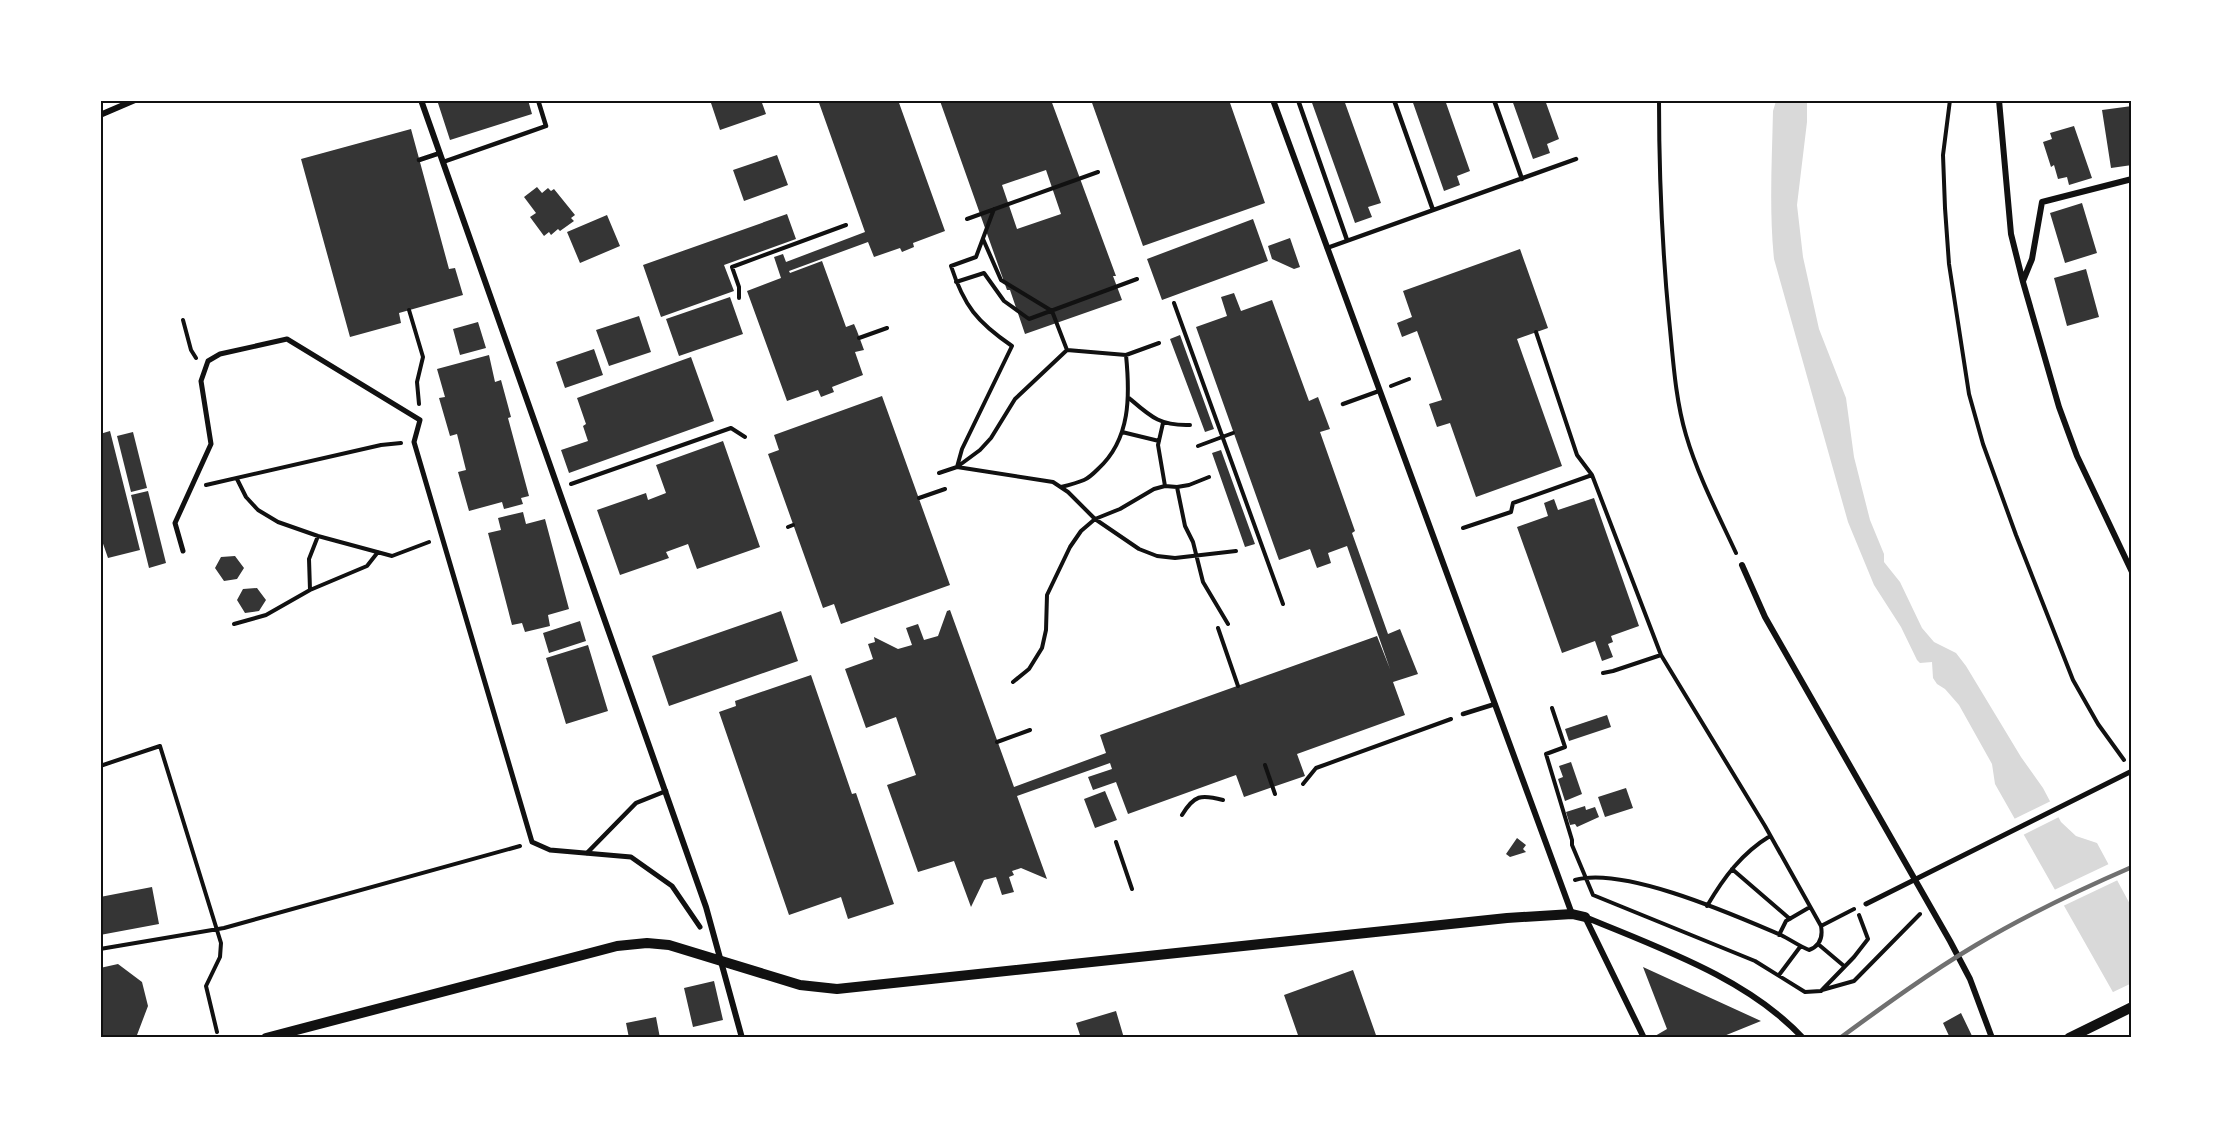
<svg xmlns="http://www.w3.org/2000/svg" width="2232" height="1138" font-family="Lora,serif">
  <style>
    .water { fill: #d9d9d9 }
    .pier { fill: #fff }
    .building { fill: #353535; fill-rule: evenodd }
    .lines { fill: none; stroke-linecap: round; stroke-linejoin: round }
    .path { stroke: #111; stroke-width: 4 }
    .service { stroke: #111; stroke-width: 4.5 }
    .pedestrian { stroke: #111; stroke-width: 5 }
    .minor { stroke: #111; stroke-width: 6 }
    .tertiary { stroke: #111; stroke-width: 10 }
    .rail { stroke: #707070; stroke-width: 4.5 }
    .neatline { fill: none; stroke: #111; stroke-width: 2 }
  </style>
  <rect width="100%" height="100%" fill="#fff"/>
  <path class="water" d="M1776 101H1807V122L1797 205 1803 257 1819 329 1846 398 1854 457 1870 520 1884 554V562L1900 582 1922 628 1934 642 1956 653 1966 666 2021 757 2043 788 2061 822 2076 836 2097 843 2131 906V1024L1995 784 1992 764 1959 705 1945 689 1937 684 1933 678 1932 662 1920 663 1917 660 1901 627 1874 585 1848 522 1774 259C1769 210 1772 160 1773 111Z"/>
  <path class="pier" d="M2053 800 2061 816 2021 836 2012 820Z
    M2111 863 2120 879 2061 907 2052 891Z
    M2132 983V1027L2111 993Z"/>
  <path class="building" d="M437 100H528L532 114 450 140Z
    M710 100H761L766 114 720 130Z
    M818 100H898L945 231 913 243 914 247 902 252 900 248 874 257 868 242 789 271 790 273 822 261 846 327 854 324 857 331 864 350 855 352 863 375 832 387 834 392 821 397 818 390 787 401 747 291 781 278 774 257 783 254 786 262 865 232Z
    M942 100H1051L1116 276H1113L1122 300 1025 334 1010 290H1007L940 101ZM1046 170 1061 214 1017 229 1002 185Z
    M1091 100H1229L1265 203 1143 246Z
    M1311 100H1344L1381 203 1368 207 1372 217 1355 223Z
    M1412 100H1445L1470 171 1457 176 1460 185 1444 191Z
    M1512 100H1545L1559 139 1547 144 1550 153 1533 159Z
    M2132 106V165L2111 168 2102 110Z
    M2074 126 2092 178 2069 185 2067 177 2058 179 2054 165 2051 167 2043 142 2052 139 2050 133Z
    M411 129 449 269 455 268 463 295 399 313 401 323 350 337 301 159Z
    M777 155 788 185 744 201 733 170Z
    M537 187 542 193 548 188 551 191 554 189 575 215 571 218 574 221 560 231 558 229 551 235 549 232 544 236 530 217 536 213 524 197Z
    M2082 203 2097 253 2065 263 2050 213Z
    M787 214 796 239 724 265 734 291 661 317 643 265Z
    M607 215 620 246 580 263 567 232Z
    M1253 219 1268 261 1162 300 1147 259Z
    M1290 238 1300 267 1294 269 1272 259 1268 246Z
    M1520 249 1548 328 1517 339 1562 466 1476 497 1450 423 1437 427 1429 404 1442 400 1417 331 1402 337 1397 323 1412 317 1403 291Z
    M2086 269 2099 317 2067 326 2054 278Z
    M1234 293 1241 311 1272 300 1309 401 1318 397 1330 429 1320 432 1355 531 1352 533 1388 634 1400 629 1418 674 1393 682 1405 715 1297 754 1305 776 1244 797 1236 775 1128 814 1116 782 1093 790 1088 777 1112 769 1110 763 1017 796 1047 879 1021 868 1012 871 1014 875 1009 877 1014 892 1002 895 996 877 984 880 971 907 954 861 918 872 887 785 916 775 896 717 866 728 845 669 873 659 868 644 875 642 874 637 898 649 912 645 906 628 918 624 924 640 938 636 947 611 950 610 1014 787 1106 753 1100 735 1377 636 1390 669 1347 546 1328 553 1331 563 1317 568 1310 549 1279 560 1196 327 1227 316 1221 297Z
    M730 297 743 334 679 356 666 319Z
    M639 316 651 352 609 366 596 330Z
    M478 322 486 348 460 355 453 329Z
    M1180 335 1214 429 1205 432 1170 339Z
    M594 349 603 375 565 388 556 362Z
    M489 355 495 382 501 380 511 417 508 418 529 496 521 498 523 504 504 509 502 502 469 511 458 472 466 470 457 434 450 436 439 398 445 397 437 369Z
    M691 357 714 421 569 473 561 450 588 441 583 426 586 424 577 398Z
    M882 396 950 585 841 624 834 604 823 608 768 454 779 450 774 435Z
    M110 431 140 550 108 558 100 535V434Z
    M133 432 147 488 131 492 117 436Z
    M723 441 760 547 697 569 688 544 666 552 669 558 620 575 597 510 646 493 648 500 666 493 656 465Z
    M1221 450 1255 544 1245 547 1212 453Z
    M148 491 166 563 149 568 131 495Z
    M1594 498 1639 626 1611 636 1613 642 1608 644 1613 657 1602 661 1595 641 1562 653 1517 527 1548 516 1544 503 1554 499 1558 510Z
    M523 512 526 524 545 519 569 609 548 615 550 626 525 632 522 623 512 625 488 533 501 530 498 518Z
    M235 556 244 568 237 579 224 581 215 568 221 557Z
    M257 588 266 600 259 611 245 613 237 600 243 589Z
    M781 611 798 661 669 706 652 656Z
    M580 621 586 641 549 653 543 633Z
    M588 645 608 711 566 724 546 658Z
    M811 675 852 794 856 793 894 904 848 919 841 897 789 915 719 712 736 706 735 701Z
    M1607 715 1611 727 1569 741 1565 729Z
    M1571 762 1582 794 1565 801 1558 779 1563 777 1559 766Z
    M1626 788 1633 808 1605 817 1598 797Z
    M1105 791 1117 820 1095 828 1084 799Z
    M1585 806 1586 810 1595 807 1599 817 1577 827 1575 824 1570 825 1566 812Z
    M1517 838 1526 845 1523 849 1526 852 1510 857 1506 854Z
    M152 887 159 924 100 935V897Z
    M118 964 142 982 148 1006 137 1035 127 1038H100V968Z
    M1643 967 1761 1021 1719 1038H1656L1655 1036 1667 1029Z
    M1353 970 1377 1038H1299L1284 995Z
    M714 981 723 1020 693 1027 684 988Z
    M1116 1011 1124 1038H1081L1076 1023Z
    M1961 1013 1973 1038H1950L1943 1023Z
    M656 1017 660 1038H629L626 1023Z"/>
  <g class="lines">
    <path class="path" d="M1659 100C1659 174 1662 246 1669 319 1673 357 1675 398 1686 435 1698 476 1718 514 1736 553
      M1950 100 1943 155 1945 208 1949 264 1969 394 1983 444 2016 535 2073 680 2098 724 2124 760
      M994 209 976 257 951 266C964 306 977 322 1012 346L962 449 957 467 1053 482 1068 492 1095 519 1139 549 1157 556 1175 558 1236 551
      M967 219 1098 172
      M983 239 1001 280 1052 311 1067 350
      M956 282 984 273 1004 301 1029 319 1137 279
      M739 298V287L732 267 846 225
      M1174 303 1283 604
      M409 310 423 357 417 382 419 404
      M183 320 191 350 196 358
      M1536 332 1577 455 1592 475
      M859 338 887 328
      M1391 386 1409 379
      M1129 398C1151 417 1160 426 1190 425
      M1163 423 1158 445 1165 486
      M1122 432 1159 441
      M1198 446 1233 433
      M939 473 957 467 980 450 991 438 1015 399 1067 350 1126 355 1159 343
      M237 479 246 497 258 510 278 522 318 536 392 556 429 542
      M571 484 731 428 745 437
      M206 485 381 445 401 443
      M1061 487C1069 485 1077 483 1084 480 1089 478 1094 473 1098 469 1131 439 1130 395 1126 355
      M1177 487 1185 526 1193 542 1203 582 1228 624
      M919 498 945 489
      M788 527 793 525
      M1463 528 1511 512 1513 503 1592 475 1661 655 1765 826 1821 926 1854 909
      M310 590 367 566 378 552
      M234 624 266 615 310 590 309 559 318 536
      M1218 628 1238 686
      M1603 673 1613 671 1661 655
      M1013 682 1029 669 1042 648 1046 630 1047 595 1070 547 1081 531 1095 519 1120 509 1154 489 1165 486 1177 487 1189 485 1209 477
      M1552 708 1565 747 1546 754 1572 840V845L1593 895 1755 961 1805 992 1821 991 1854 957 1868 939 1859 915
      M997 742 1030 730
      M1265 765 1275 794
      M100 766 160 746 221 943 220 957 206 986 217 1032
      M1303 784 1316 768 1451 719
      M1182 815C1194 795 1201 794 1223 800
      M1116 842 1132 889
      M1732 869 1790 919
      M1575 880C1624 866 1734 915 1781 935 1791 940 1799 946 1809 950 1820 946 1823 937 1821 926
      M1707 906C1724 877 1742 853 1770 836
      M1779 935 1786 921 1810 907
      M1818 944 1844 966
      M100 949 224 928 520 846
      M1779 975 1800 947
      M1822 990 1854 981 1920 914"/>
    <path class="service" d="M1298 100 1347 240
      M1394 100 1433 210
      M1494 100 1522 179
      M419 160 440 153
      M443 162 546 126 538 100
      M1327 248 1576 159
      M1343 404 1379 391
      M1463 714 1495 704
      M587 853 636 803 666 791"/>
    <path class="pedestrian" d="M183 551 175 523 211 444 201 381 208 361 220 354 287 339 420 420 414 442 532 842 550 850 631 857 672 886 700 927
      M1866 904 2132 771"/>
    <path class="minor" d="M421 100 706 907 742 1038
      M1273 100 1572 914
      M1999 100 2011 234 2023 282 2059 407 2077 456 2132 572
      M100 115 135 100
      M2023 281 2032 259 2042 202 2132 179
      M1742 565 1765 617 1950 941 1970 979 1992 1038
      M1585 917C1659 948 1747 978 1803 1038
      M1585 917 1644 1038"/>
    <path class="tertiary" d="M266 1038 617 946 647 943 669 945 800 985 837 989 1507 918 1572 914 1585 917
      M2069 1038 2132 1007"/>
    <path class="rail" d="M1840 1038C1885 1005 1929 973 1976 945 2026 915 2079 890 2132 867"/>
  </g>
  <rect width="2232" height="1138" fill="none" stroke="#ffffff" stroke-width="204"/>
  <rect x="102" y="102" width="2028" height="934" class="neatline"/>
</svg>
